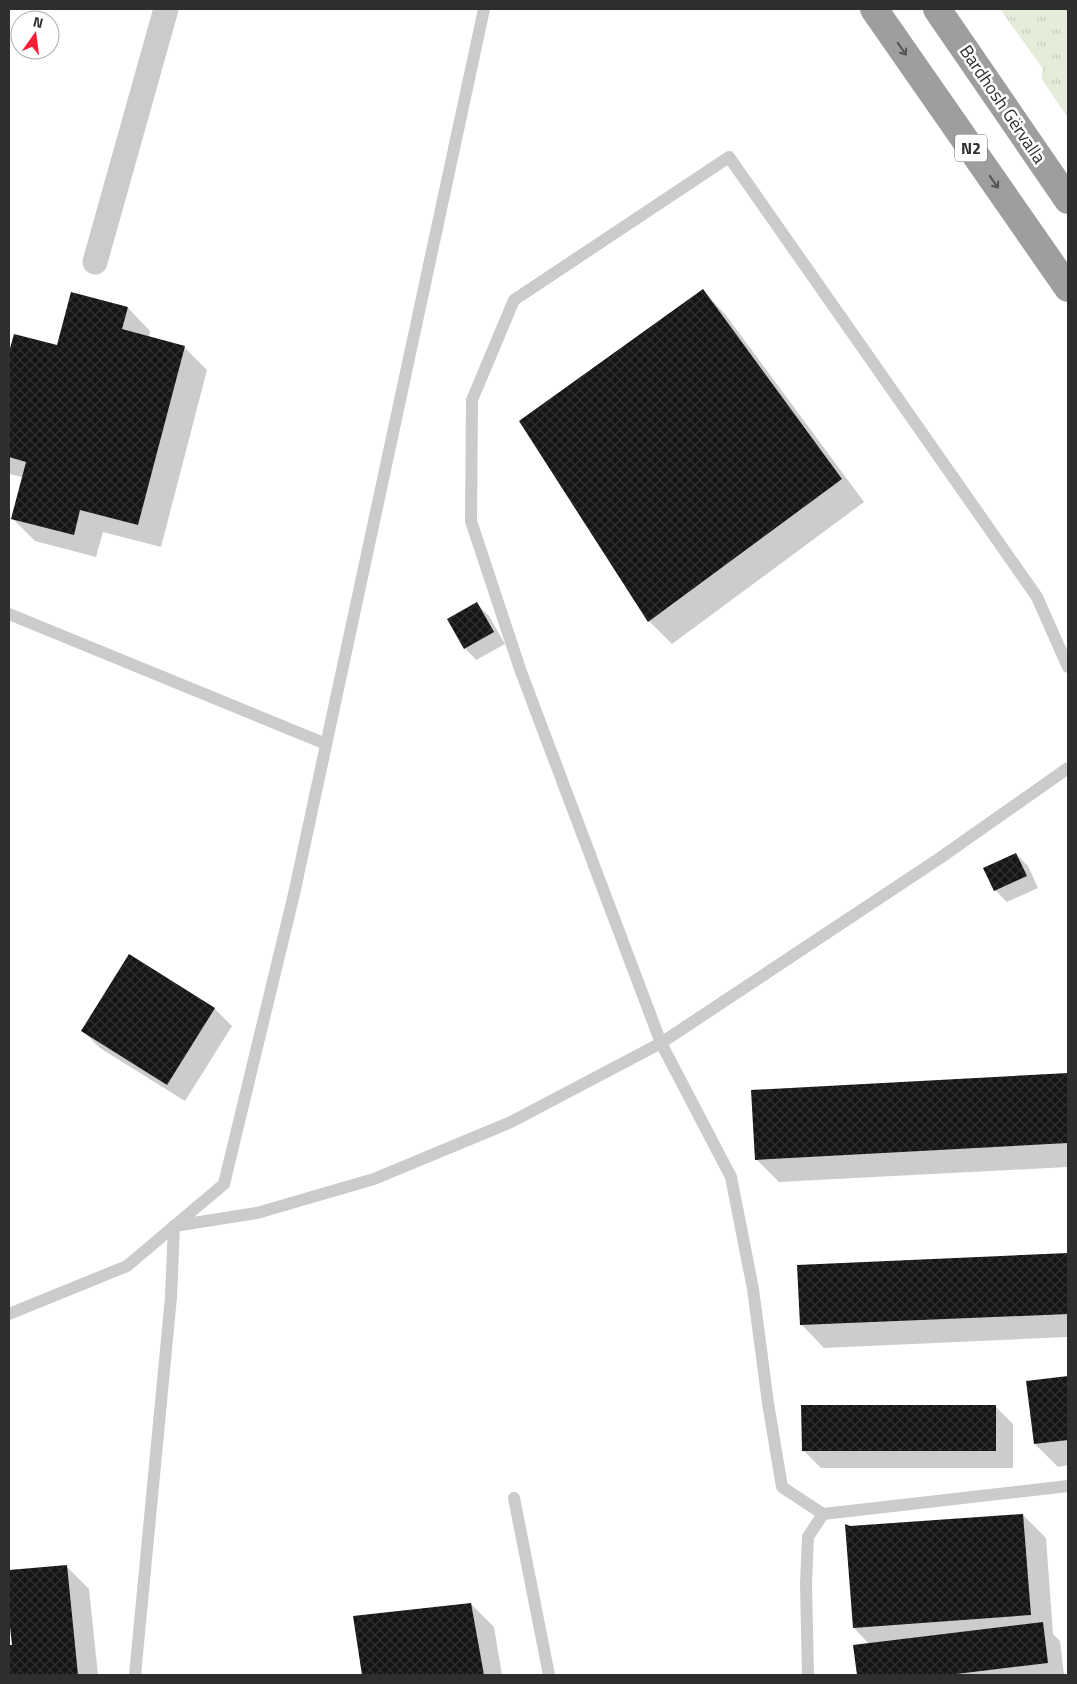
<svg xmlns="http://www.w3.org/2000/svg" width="1077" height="1684" font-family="'Titillium Web',sans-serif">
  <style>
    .grass { fill: url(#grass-tufts) }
    .shadow { fill: #0003 }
    .building { fill: url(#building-cross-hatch) }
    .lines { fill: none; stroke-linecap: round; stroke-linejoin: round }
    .service { stroke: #cbcbcb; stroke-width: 12 }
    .minor { stroke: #cbcbcb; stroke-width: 25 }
    .trunk { stroke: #9e9e9e; stroke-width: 28 }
    .oneway { stroke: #555 }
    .labels { text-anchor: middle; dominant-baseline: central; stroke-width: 5; stroke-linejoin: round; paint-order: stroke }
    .shield { fill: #fff; stroke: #6d6d6d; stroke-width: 1 }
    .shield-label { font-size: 16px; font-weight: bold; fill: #2e2e2e }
    .street-label { font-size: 18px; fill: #2e2e2e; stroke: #fff }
  </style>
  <defs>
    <pattern id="grass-tufts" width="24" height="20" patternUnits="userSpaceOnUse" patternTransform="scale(1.25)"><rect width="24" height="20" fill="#e5edda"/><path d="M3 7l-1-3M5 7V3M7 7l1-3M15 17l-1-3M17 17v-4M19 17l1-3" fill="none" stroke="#c5ccbb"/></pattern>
    <pattern id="building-cross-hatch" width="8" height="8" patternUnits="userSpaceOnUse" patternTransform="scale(1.25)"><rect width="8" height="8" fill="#151515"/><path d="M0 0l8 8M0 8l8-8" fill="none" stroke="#2f2f2f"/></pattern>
  </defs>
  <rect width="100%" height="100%" fill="#fff"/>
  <path class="grass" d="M1000 9H1068V118L1041 78 1043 69Z"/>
  <path class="shadow" d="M703 291 725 314 864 502 672 644 649 621 521 421Z
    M128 308 150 331 149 338 184 347 207 370 161 547 103 532 96 557 35 541 12 518 23 477 9 474V357L15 335 58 347Z
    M477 604 489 616 505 644 476 660 465 648Z
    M1016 854 1028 866 1038 888 1007 902 995 890Z
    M130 956 215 1009 232 1026 185 1101 100 1048 83 1031Z
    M1068 1074V1167L779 1182 756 1159 752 1091Z
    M1068 1254V1337L824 1348 802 1325 798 1266Z
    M1068 1377V1465L1058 1467 1035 1444 1028 1382Z
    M995 1406 1013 1424V1468H821L803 1450Z
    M1023 1515 1046 1538 1053 1634 1060 1641 1064 1675H858L854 1646 870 1645 854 1628 850 1527Z
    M66 1566 89 1589 98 1675H9V1646H14L9 1608V1571Z
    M471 1604 494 1627 502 1675H363L354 1617Z"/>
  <path class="building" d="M703 289 842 479 648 622 519 421Z
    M71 292 128 307 122 329 185 346 138 525 80 510 74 535 11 519 26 462 9 457V352L14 334 57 345Z
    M477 602 494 632 464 649 447 619Z
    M1016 853 1027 876 994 891 983 868Z
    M129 954 215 1008 167 1085 81 1031Z
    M1068 1073V1143L755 1160 751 1090Z
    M1068 1253V1314L800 1325 797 1265Z
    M1068 1376V1440L1034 1444 1026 1381Z
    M801 1405H996V1451H802Z
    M1023 1514 1031 1615 853 1628 845 1524 850 1526Z
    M67 1565 78 1675H9V1645H12L9 1618V1570Z
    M471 1603 484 1675H362L353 1616Z
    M1043 1622 1048 1663 948 1675H857L853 1645Z"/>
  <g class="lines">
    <path class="service" d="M9 614 326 744
      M9 1314 127 1266 224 1184 294 894 484 9
      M514 1498 549 1675
      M823 1514 782 1487 768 1403 753 1289 731 1177 661 1043 940 858 1068 768
      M135 1675 171 1297 174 1226 257 1213 374 1179 511 1122 661 1043 520 669 471 521 472 400 514 300 729 157 1037 597 1068 667
      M808 1675 806 1584 808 1537 823 1514 1068 1486"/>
    <path class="minor" d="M95 262 166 9"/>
    <path class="trunk" d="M874 9 1068 288
      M937 9 1068 200"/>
  </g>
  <defs><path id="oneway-shaft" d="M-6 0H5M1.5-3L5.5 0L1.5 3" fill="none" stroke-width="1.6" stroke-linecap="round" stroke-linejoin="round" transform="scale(1.25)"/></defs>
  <g class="oneway">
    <use href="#oneway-shaft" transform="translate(902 49) rotate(55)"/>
    <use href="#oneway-shaft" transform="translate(994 182) rotate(55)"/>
  </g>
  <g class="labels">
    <rect class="shield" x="955" y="134.5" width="32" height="27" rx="4"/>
    <g class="shield-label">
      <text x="971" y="148">N2</text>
    </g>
    <g class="street-label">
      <text transform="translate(1003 104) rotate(56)">Bardhosh Gërvalla</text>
    </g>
  </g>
  <rect width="1077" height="1684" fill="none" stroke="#2e2e2e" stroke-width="20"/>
  <g transform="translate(35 35) rotate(14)"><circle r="24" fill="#ffffff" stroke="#ababab"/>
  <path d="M0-4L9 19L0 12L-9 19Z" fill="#f71e35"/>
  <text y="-8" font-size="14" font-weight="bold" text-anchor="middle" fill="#2e2e2e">N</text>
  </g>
</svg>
